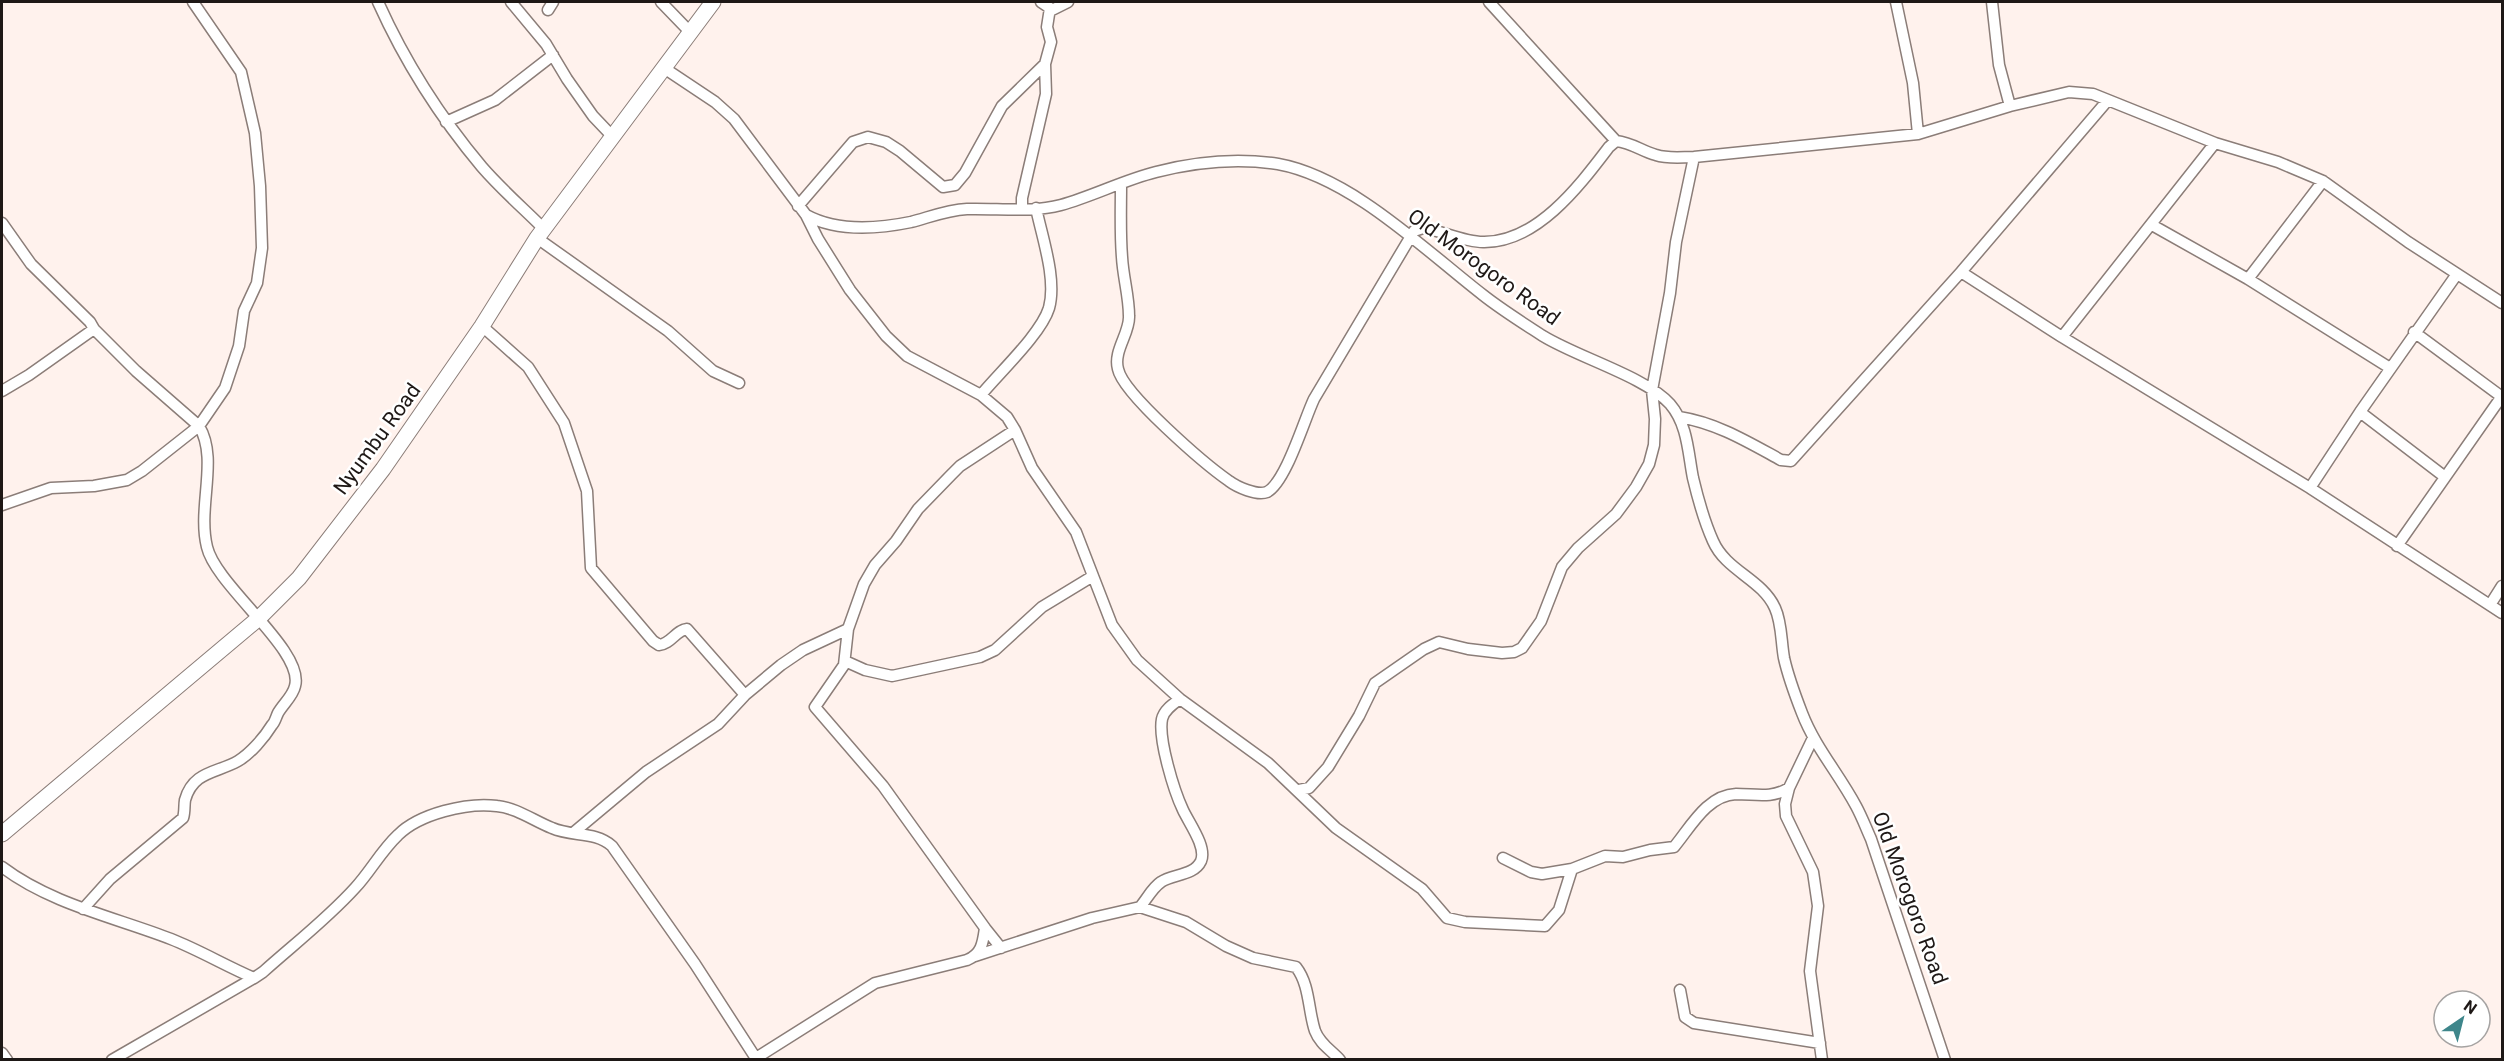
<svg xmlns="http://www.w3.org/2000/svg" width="2504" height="1061" font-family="Roboto,sans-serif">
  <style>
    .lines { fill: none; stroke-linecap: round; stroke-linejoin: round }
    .street-casing { stroke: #8b7d78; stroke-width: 13 }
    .secondary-casing { stroke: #8b7d78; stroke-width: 17 }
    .street { stroke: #fff; stroke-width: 10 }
    .secondary { stroke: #fff; stroke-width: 15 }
    .labels { text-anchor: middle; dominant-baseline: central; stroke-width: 5; stroke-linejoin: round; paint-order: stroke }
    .street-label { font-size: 21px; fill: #1e1816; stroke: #fff }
  </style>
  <rect width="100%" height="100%" fill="#fff2ed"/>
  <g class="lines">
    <g class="street-casing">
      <path id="street" d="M378 2C405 62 440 117 482 167 501 189 524 209 544 229
        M511 2 546 44 567 79 593 116 612 136
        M661 2 690 32
        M1489 2 1616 141
        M1896 2 1913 83 1918 134
        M1992 2 1999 65 2010 106
        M548 10 553 2
        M1050 11 1068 2
        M664 68 715 102 734 119 806 215C837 232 877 229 911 222 930 217 947 210 967 209 998 208 1031 213 1061 205 1093 196 1124 180 1156 172 1195 162 1239 158 1278 164 1351 177 1426 251 1483 295 1502 310 1523 323 1543 336 1577 357 1646 377 1670 404 1688 425 1688 453 1693 478 1698 499 1704 521 1713 541 1726 571 1762 579 1775 608 1782 623 1781 642 1784 658 1788 676 1795 695 1802 713 1815 747 1839 774 1856 806 1862 817 1866 828 1871 839L1945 1060
        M446 122 495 100 553 55
        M1121 184C1121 209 1120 233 1122 257 1123 277 1129 296 1129 316 1130 333 1113 351 1118 369 1123 394 1206 465 1229 481 1237 487 1257 496 1267 492 1286 482 1304 420 1314 399L1414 231 1423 228 1429 229C1446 233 1466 242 1483 242 1537 243 1580 185 1609 147L1616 141C1633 143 1641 151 1656 155 1668 159 1682 157 1694 157L1918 134 2010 106 2069 92 2093 94 2215 143 2278 162 2323 181 2408 242 2502 303
        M798 206 853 142 868 137 886 142 900 151 943 187 955 185 965 173 1002 106 1045 64
        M1022 209V198L1046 94 1045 64 1051 42 1047 27 1050 8 1041 2
        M806 215 818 239 850 290 886 336 907 356 981 395 1007 417 1015 430 1032 468 1076 532 1112 625 1137 660 1180 699 1268 763 1336 828 1422 889 1447 918 1465 922 1545 926 1559 910 1572 869
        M2 223 31 264 90 322 94 329 136 371 199 426C219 459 197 507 207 547 216 586 305 651 295 686 293 696 283 704 278 713 276 717 275 722 272 725 264 738 250 754 238 761 217 773 193 771 185 800 184 806 185 812 183 818L110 879 83 909
        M2152 225 2248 279 2390 368
        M537 238 668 331 713 371 739 383
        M1961 272 2062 337 2310 488 2502 613
        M2248 279 2323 181
        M482 326 528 367 564 423 587 491 591 568 653 641 659 645C671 644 676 630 687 629L745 695
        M2414 332 2502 397
        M2062 337 2215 143
        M2 391 29 375 94 329
        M981 395C999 373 1041 334 1049 308 1057 279 1042 237 1036 208
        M2360 412 2445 477
        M1679 417C1717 423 1748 442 1781 460L1791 461 1961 272 2108 100
        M2310 488 2360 412 2457 274
        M2 505 51 488 94 486 127 480 142 471 199 426 225 388 239 346 244 311 257 283 262 248 260 186 255 133 241 72 193 2
        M2397 546 2502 396
        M2490 605 2502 586
        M845 661 865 670 892 676 980 657 995 650 1042 607 1093 576
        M1813 738 1789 788 1785 804 1786 816 1813 872 1818 906 1810 971 1822 1060
        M1299 790 1309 788 1328 767 1359 716 1375 683 1424 649 1439 642 1468 649 1502 653 1514 652 1522 648 1541 621 1562 567 1578 548 1616 514 1636 487 1649 464 1654 445 1655 419 1652 390 1670 293 1676 242 1694 157
        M573 833 646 772 718 724 745 695 781 665 803 650 848 629
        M1503 858 1531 872 1542 874 1572 869 1605 856 1623 857 1650 850 1674 847C1690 828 1707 795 1736 794 1756 794 1771 799 1789 788
        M2 867C51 904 114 917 171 939 199 950 226 966 254 978L263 972C293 945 327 919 355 888 370 872 381 851 398 835 419 814 467 802 497 806 517 808 534 821 552 828 572 837 595 831 612 846L695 964 757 1060
        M1140 907 1186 922 1226 946 1253 958 1296 967C1310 985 1308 1010 1315 1031 1320 1044 1331 1050 1340 1060
        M985 928 1001 948
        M975 956 1092 918 1140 907C1147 899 1152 888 1161 882 1172 874 1194 876 1201 861 1207 847 1189 823 1183 810 1174 791 1158 739 1162 719 1164 710 1173 704 1180 699
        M1680 990 1685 1017 1694 1023 1820 1043
        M2 1053 7 1060
        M756 1058 875 983 967 960C982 954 983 942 985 928L883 786 815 707 844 665 848 629 864 584 875 565 896 541 918 509 951 475 960 466 1015 430
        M112 1060 254 978"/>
    </g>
    <g class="secondary-casing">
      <path id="secondary" d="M2 834 259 618 299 578 383 469 482 326 537 238 713 2"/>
    </g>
    <use href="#street" class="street"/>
    <use href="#secondary" class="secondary"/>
  </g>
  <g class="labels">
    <g class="street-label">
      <text transform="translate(1484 267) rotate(36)">Old Morogoro Road</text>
      <text transform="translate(377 439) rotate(-54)">Nyumbu Road</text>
      <text transform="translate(1910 898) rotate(70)">Old Morogoro Road</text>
    </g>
  </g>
  <rect width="2504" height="1061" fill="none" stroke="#1e1816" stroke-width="6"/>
  <g transform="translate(2462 1019) rotate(35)"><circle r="28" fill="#ffffff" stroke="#a5a3a2" stroke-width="1.5"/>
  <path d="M0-4.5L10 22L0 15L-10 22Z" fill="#3e868b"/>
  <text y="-9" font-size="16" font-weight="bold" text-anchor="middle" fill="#1e1816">N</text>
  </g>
</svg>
